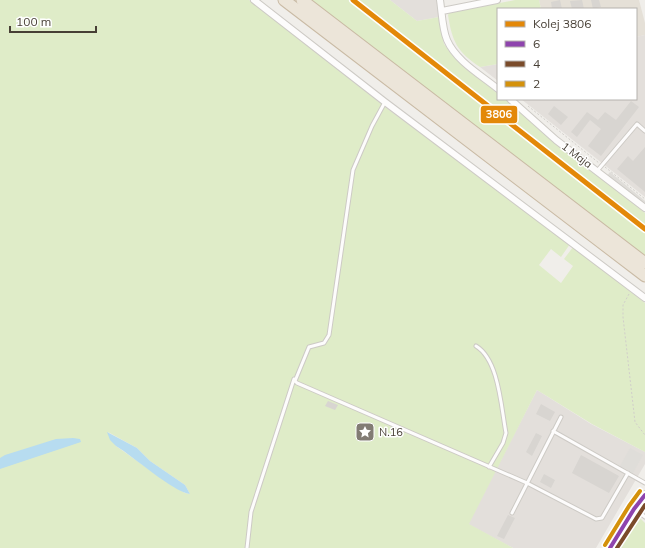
<svg xmlns="http://www.w3.org/2000/svg" width="645" height="548" font-family="Mulish,sans-serif">
  <style>
    .residential { fill: #e5e0d7 }
    .industrial { fill: #e3dfdb }
    .green { fill: #dfecc8; fill-rule: evenodd }
    .parking { fill: #dfddd9 }
    .water { fill: #b7dcf0 }
    .building { fill: #d8d5d1 }
    .lines { fill: none; stroke-linecap: round; stroke-linejoin: round }
    .service-casing { stroke: #cdcac5; stroke-width: 5 }
    .minor-casing { stroke: #cdcac5; stroke-width: 8 }
    .tertiary-casing { stroke: #cdcac5; stroke-width: 10 }
    .motorway-casing { stroke: #c9baa4; stroke-width: 13 }
    .path { stroke: #d1ceca; stroke-width: 1; stroke-dasharray: 2 2; stroke-linecap: butt }
    .service { stroke: #fdfcfc; stroke-width: 3 }
    .minor { stroke: #fdfcfc; stroke-width: 6 }
    .tertiary { stroke: #fdfcfc; stroke-width: 8 }
    .motorway { stroke: #ece5d9; stroke-width: 11 }
    .bus-1-casing { stroke: #fff; stroke-width: 7 }
    .bus-2-casing { stroke: #fff; stroke-width: 7 }
    .bus-3-casing { stroke: #fff; stroke-width: 7 }
    .bus-1 { stroke: #8e44ad; stroke-width: 4 }
    .bus-2 { stroke: #7a4b2a; stroke-width: 4 }
    .bus-3 { stroke: #d4910b; stroke-width: 4 }
    .rail-1-casing { stroke: #fff; stroke-width: 8 }
    .rail-1 { stroke: #e38808; stroke-width: 5 }
    .labels { text-anchor: middle; dominant-baseline: central; stroke-width: 3; stroke-linejoin: round; paint-order: stroke }
    .street-label { font-size: 11px; fill: #473f35; stroke: #fff }
    .poi-label { font-size: 11px; fill: #473f35; stroke: #fff; text-anchor: start }
    .line-badge { stroke: #fff; stroke-width: 1.5 }
    .badge-label { font-size: 11px; text-anchor: middle; font-weight: bold; fill: #fff }
  </style>
  <rect width="100%" height="100%" fill="#f0eeea"/>
  <path class="residential" d="M539 0H639L645 23V35L636 37V9H541Z"/>
  <path class="industrial" d="M390 0H437L439 17 417 21Z
    M645 35V197L521 99H636V37Z
    M498 64V81L480 67Z
    M537 390 591 424 645 452V464L596 548H513L468 524Z"/>
  <path class="green" d="M0 0H249L389 110 570 244 561 257 551 249 539 265 561 283 573 266 564 259 573 247 645 303V452L592 424 537 390 469 524 513 548H0ZM108 432 137 448 150 461 185 485 190 494 185 493 168 483 116 446Z
    M310 0H351L645 232V256Z
    M357 0H390L417 21 439 17 444 44 452 55 498 94V99H505L645 213V227Z
    M515 0H539L541 9H498V64L480 67C457 52 452 41 448 15L449 13Z
    M633 518H640L645 523V548H613Z"/>
  <path class="parking" d="M610 172 645 201V206L607 176Z
    M630 448 643 455 633 473 620 466Z"/>
  <path class="water" d="M107 432 137 448 150 461 185 485 190 494C173 492 133 456 116 446L110 440Z
    M73 438 80 439 81 442 0 469V458L5 455 56 439Z"/>
  <path class="building" d="M560 0 562 9H552L551 2Z
    M582 0 584 9H572L570 1Z
    M591 0H599L601 7 593 9Z
    M631 101 639 107 601 156 588 146 601 129 590 120 577 137 571 132 587 112 598 120 605 112 616 120Z
    M554 106 568 117 561 125 548 114Z
    M645 147V192L617 169 628 156 633 161Z
    M328 401 338 405 335 410 325 406Z
    M541 404 555 412 550 421 536 414Z
    M536 433 542 436 532 456 526 452Z
    M581 455 619 476 609 493 572 473Z
    M544 474 555 480 551 488 540 482Z
    M508 515 515 518 504 539 497 536Z"/>
  <g class="lines">
    <g class="service-casing">
      <path id="service" d="M385 102 372 126 353 170 329 335 324 343 309 347 295 381 297 383 527 483 596 519 602 518 628 473
        M597 171 637 124 645 131
        M476 346C499 360 501 407 506 433L503 443 489 467
        M553 431 645 483
        M636 510 645 517
        M512 513 561 417
        M247 548 251 512 294 379"/>
    </g>
    <g class="minor-casing">
      <path id="minor" d="M254 0 385 102 645 298
        M440 0C442 13 442 28 447 40 456 61 481 75 498 89
        M442 11 497 0
        M510 99 556 140 645 208"/>
    </g>
    <g class="tertiary-casing">
      <path id="tertiary" d="M610 548 634 509 645 495"/>
    </g>
    <g class="motorway-casing">
      <path id="motorway" d="M284 0 645 276
        M302 0 645 263"/>
    </g>
    <path class="path" d="M528 106 599 163
      M605 167 645 199
      M629 294 623 305V317L635 422 645 435"/>
    <use href="#service" class="service"/>
    <use href="#minor" class="minor"/>
    <use href="#tertiary" class="tertiary"/>
    <use href="#motorway" class="motorway"/>
    <g class="bus-1-casing">
      <path id="bus-1" d="M610 548 634 509 645 495"/>
    </g>
    <g class="bus-2-casing">
      <path id="bus-2" d="M617 548 645 505"/>
    </g>
    <g class="bus-3-casing">
      <path id="bus-3" d="M605 545 629 506 640 491"/>
    </g>
    <use href="#bus-1" class="bus-1"/>
    <use href="#bus-2" class="bus-2"/>
    <use href="#bus-3" class="bus-3"/>
    <g class="rail-1-casing">
      <path id="rail-1" d="M353 0 645 229"/>
    </g>
    <use href="#rail-1" class="rail-1"/>
  </g>
  <defs>
    <g id="sight-square" transform="scale(1)"><rect x="-9" y="-9" width="18" height="18" rx="4" fill="#827c74" stroke="#fff"/><path d="M0-6L1.8-2.2L6-1.7L2.9 1.2L3.7 5.4L0 3.3L-3.7 5.4L-2.9 1.2L-6-1.7L-1.8-2.2Z" fill="#fff"/></g>
  </defs>
  <g fill-rule="evenodd">
    <use href="#sight-square" x="365" y="432"/>
  </g>
  <g class="labels">
    <g class="street-label">
      <text transform="translate(577 155) rotate(37)">1 Maja</text>
    </g>
    <g class="poi-label">
      <text x="379" y="432">N.16</text>
    </g>
  </g>
  <rect class="line-badge" x="480" y="105" width="38" height="19" rx="4" fill="#e38808"/>
  <g class="badge-label">
    <text x="499" y="118">3806</text>
  </g>
  <rect x="497" y="8" width="140" height="92" fill="#ffffff" stroke="#b5b2ae"/>
  <rect x="505" y="21" width="20" height="6" fill="#e38808" stroke="#b5b2ae"/>
  <text x="533" y="28" font-size="12" fill="#473f35">Kolej 3806</text>
  <rect x="505" y="41" width="20" height="6" fill="#8e44ad" stroke="#b5b2ae"/>
  <text x="533" y="48" font-size="12" fill="#473f35">6</text>
  <rect x="505" y="61" width="20" height="6" fill="#7a4b2a" stroke="#b5b2ae"/>
  <text x="533" y="68" font-size="12" fill="#473f35">4</text>
  <rect x="505" y="81" width="20" height="6" fill="#d4910b" stroke="#b5b2ae"/>
  <text x="533" y="88" font-size="12" fill="#473f35">2</text>
  <path d="M10 26v6h86v-6" fill="none" stroke="#473f35" stroke-width="2"/>
  <text x="16" y="26" font-size="12" fill="#473f35" stroke="#ffffff" stroke-width="3" paint-order="stroke">100 m</text>
</svg>
